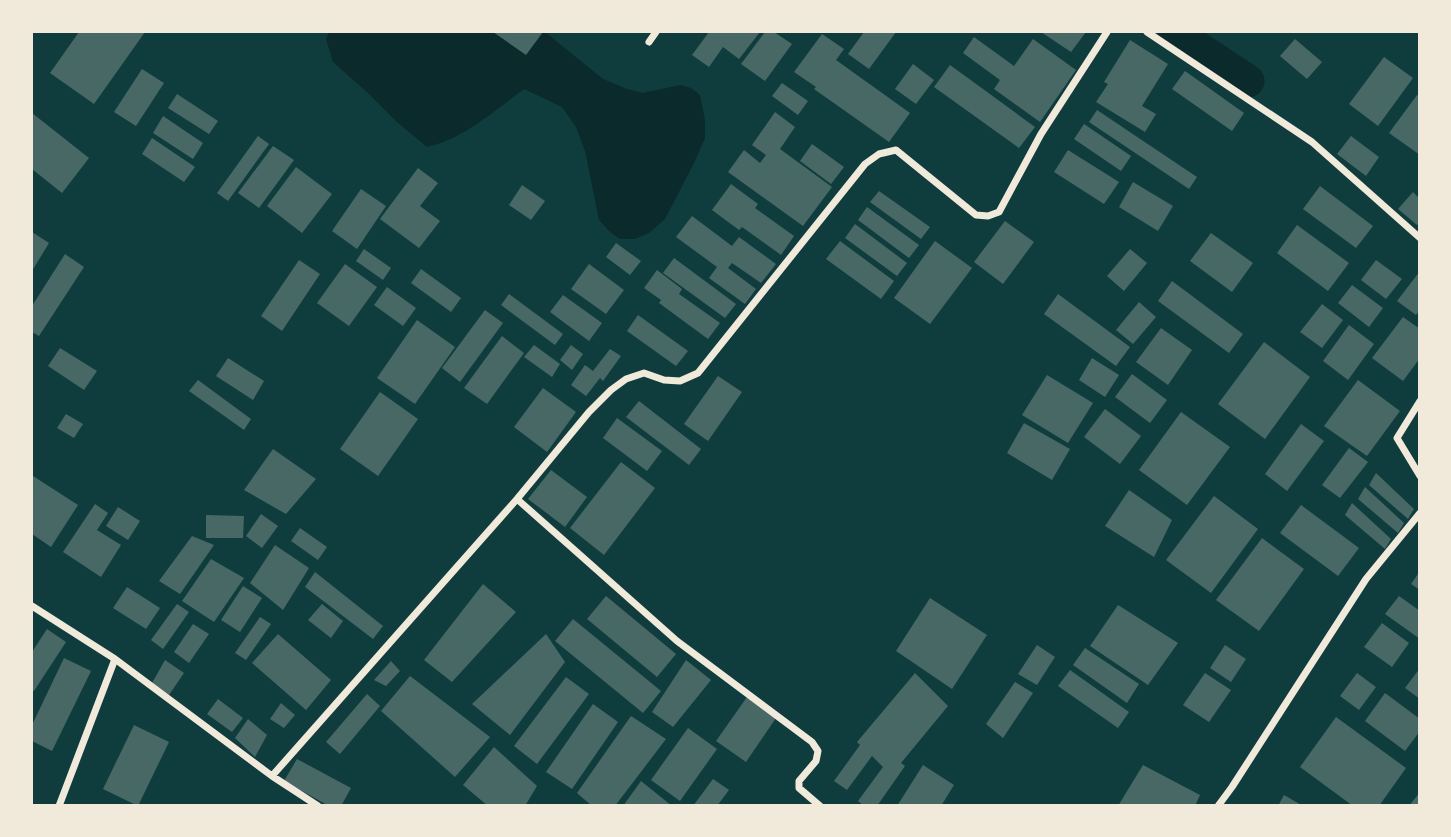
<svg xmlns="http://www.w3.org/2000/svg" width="1451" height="837" font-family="'Titillium Web',sans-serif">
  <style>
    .water { fill: #0a2a2b }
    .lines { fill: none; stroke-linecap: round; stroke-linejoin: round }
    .canal { stroke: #0a2a2b; stroke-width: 33 }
    .building { fill: #486865 }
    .minor { stroke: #f1e9da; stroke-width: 7 }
  </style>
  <rect width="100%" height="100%" fill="#0f3d3e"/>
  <path class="water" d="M329 32H545L603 79 627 89 643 93 680 85 691 88 700 95 705 120V138L694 163 665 219 649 233 635 239H620L610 232 599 220 585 151 576 127 562 107 524 89C494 111 464 139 427 147L398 123 368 93 333 62 326 39Z"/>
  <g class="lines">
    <path class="canal" d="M1174 32 1248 81"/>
  </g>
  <path class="building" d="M79 32H145L94 104 50 73Z
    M493 32H543L526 55Z
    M709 32H760L739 59 723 47 709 67 692 55Z
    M765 32H774L792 44 765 81 741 64Z
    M864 32H896L869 69 848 54Z
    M1041 32H1086L1071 52Z
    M822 34 844 49 836 60 910 113 889 142 814 89 816 87 794 72Z
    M974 37 1014 66 1033 39 1076 70 1040 122 994 89 1000 80 963 53Z
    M1295 39 1322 62 1307 79 1280 56Z
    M1130 40 1168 64 1142 106 1156 114 1145 132 1096 102 1108 84 1104 82Z
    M1384 57 1413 78 1378 126 1349 104Z
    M913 64 934 80 916 104 895 89Z
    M950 65 1035 127 1019 148 934 87Z
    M142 69 164 83 136 126 114 112Z
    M1185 71 1244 113 1232 131 1172 89Z
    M782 83 808 101 798 115 772 96Z
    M177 94 218 121 209 134 168 108Z
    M1417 95 1420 97V155L1389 133Z
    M1097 110 1197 177 1189 189 1089 122Z
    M775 112 795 127 780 149 832 187 803 226 728 172 744 150 760 163 766 155 752 145Z
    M32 113 89 158 62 193 32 169Z
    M163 116 203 143 193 159 153 133Z
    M1084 124 1131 156 1121 171 1074 139Z
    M258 136 269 144 228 201 217 193Z
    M1351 136 1379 157 1366 176 1337 154Z
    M152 138 195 167 184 182 142 154Z
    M812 144 844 167 831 184 800 161Z
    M273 146 294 160 259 208 238 193Z
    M1068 150 1119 182 1104 204 1054 172Z
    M296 167 332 194 302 233 267 206Z
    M418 168 438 183 420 206 440 221 419 248 380 219Z
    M1133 182 1173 206 1158 231 1119 207Z
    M731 184 758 204 755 208 794 236 781 255 742 227 739 230 712 210Z
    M522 185 545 201 531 220 509 205Z
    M1320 186 1373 226 1356 248 1303 209Z
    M361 189 386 206 357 249 332 231Z
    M879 191 930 227 921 239 870 202Z
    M1413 192 1420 199V223L1417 225 1398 209Z
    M867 207 919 245 909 258 858 220Z
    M692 216 732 246 739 237 776 264 761 283 732 263 728 268 756 289 745 304 709 278 717 267 676 237Z
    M1005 221 1034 242 1003 284 974 262Z
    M855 224 907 263 897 276 845 238Z
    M1297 225 1349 263 1328 291 1277 253Z
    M32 232 49 243 32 271Z
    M1211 233 1253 263 1232 292 1190 261Z
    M840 241 894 281 881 299 826 259Z
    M935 241 972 268 930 324 894 298Z
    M616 243 641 261 630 275 606 257Z
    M364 249 391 268 383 280 356 261Z
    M1130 249 1147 263 1124 291 1107 276Z
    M65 254 84 267 39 336 32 332V306Z
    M674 258 736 304 725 318 663 273Z
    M299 260 320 274 282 331 261 316Z
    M1376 260 1402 279 1386 299 1361 280Z
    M345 264 377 287 349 326 317 303Z
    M589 264 624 290 606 314 571 289Z
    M421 269 461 298 451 312 411 283Z
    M657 270 682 289 679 294 720 323 708 339 659 303 661 300 644 288Z
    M1420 271V310L1416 315 1397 301Z
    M1172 281 1243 334 1229 353 1158 301Z
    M1352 285 1383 308 1369 327 1338 303Z
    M387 287 416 308 403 326 374 305Z
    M509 294 563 334 555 345 501 305Z
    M1058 294 1130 347 1116 366 1044 314Z
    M563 295 602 323 589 341 550 312Z
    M1139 302 1156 317 1133 344 1116 330Z
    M1322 304 1343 320 1322 348 1300 332Z
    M485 310 503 323 460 382 442 368Z
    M638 315 688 351 676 366 627 331Z
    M1403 317 1420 329V358L1403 381 1372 358Z
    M417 320 455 347 415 404 377 378Z
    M1349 325 1374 344 1348 380 1323 361Z
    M1161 328 1192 350 1168 385 1136 362Z
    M502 336 524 353 487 404 464 388Z
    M1264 342 1310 377 1265 439 1218 404Z
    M534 345 560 364 552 377 524 357Z
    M571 345 583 354 572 370 560 360Z
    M60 348 97 371 84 390 48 366Z
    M610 349 621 356 603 381 600 378 586 396 571 385 585 365 593 371Z
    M228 358 264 381 253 400 216 376Z
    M1092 358 1119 375 1105 397 1079 380Z
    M1132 374 1167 400 1150 423 1115 397Z
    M1047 375 1093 403 1068 443 1022 415Z
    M718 376 742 392 708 441 684 424Z
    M198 380 251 419 244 430 189 391Z
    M1358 380 1400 411 1367 456 1324 426Z
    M543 388 576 412 547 452 514 427Z
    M380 392 418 419 378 476 340 449Z
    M639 401 701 449 689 465 626 417Z
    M1105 409 1141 436 1120 464 1084 437Z
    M1181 412 1230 447 1187 505 1139 470Z
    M66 414 83 424 74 438 57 428Z
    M617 418 662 451 647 471 603 438Z
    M1024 423 1070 449 1052 480 1007 453Z
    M1301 424 1324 441 1287 491 1265 474Z
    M1349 448 1368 462 1340 498 1322 485Z
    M273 449 316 479 286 514 244 490Z
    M621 462 655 488 604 555 570 528Z
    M551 470 587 497 565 527 528 499Z
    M1376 473 1414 509 1408 519 1369 485Z
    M33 476 78 505 51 547 32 534Z
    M1365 487 1404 523 1398 533 1358 499Z
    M1129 490 1172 520 1154 557 1105 526Z
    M1214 496 1258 529 1211 593 1166 560Z
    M1352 503 1391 539 1385 549 1345 515Z
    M95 504 108 513 97 530 121 545 101 577 63 552Z
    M1301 505 1359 548 1338 576 1280 533Z
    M118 507 140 521 128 540 106 526Z
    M261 514 278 526 262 548 246 536Z
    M206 515 244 516 243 538H206Z
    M300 528 327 547 318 560 291 541Z
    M192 536 214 545 180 594 159 581Z
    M1262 538 1304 569 1259 631 1216 600Z
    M275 545 309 568 283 610 250 583Z
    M211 559 244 578 214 622 182 601Z
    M1420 571V590L1411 584Z
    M315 572 383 626 373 639 305 587Z
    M483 584 516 612 452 682 424 660Z
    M243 586 262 598 240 632 221 620Z
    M127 587 160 608 146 629 113 608Z
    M606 596 676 654 657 677 587 619Z
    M1399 596 1420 611V639L1385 614Z
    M930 598 987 635 952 689 896 651Z
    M177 604 189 612 163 649 151 640Z
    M322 604 343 621 331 638 308 620Z
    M1118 605 1178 643 1148 685 1090 646Z
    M260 617 271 624 246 660 235 653Z
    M573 619 661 691 643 713 555 641Z
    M1382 623 1409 643 1392 667 1364 647Z
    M193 624 209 634 189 663 174 652Z
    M47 629 66 642 34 691 32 690V652Z
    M278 634 331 680 306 710 252 663Z
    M546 634 565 662 510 735 472 704Z
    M1037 645 1055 657 1037 685 1018 674Z
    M1225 645 1246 659 1231 682 1210 668Z
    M1085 648 1139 684 1127 703 1073 665Z
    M64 658 91 671 52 751 32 741V725Z
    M165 660 184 673 169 695 152 683Z
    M686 660 711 680 673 727 652 712Z
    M391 661 400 671 386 686 374 680Z
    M1420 668V699L1405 688Z
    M1070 670 1129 712 1118 728 1058 686Z
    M915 673 948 706 901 763 905 766 877 806H864L858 801 883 767 872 756 847 790 834 781 860 745 857 742Z
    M1205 673 1231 690 1209 722 1183 705Z
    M1357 673 1376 687 1359 710 1340 696Z
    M410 676 490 737 455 777 381 711Z
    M566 677 589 694 537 764 514 746Z
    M1015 682 1033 693 1003 738 986 724Z
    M1385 693 1420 719V731L1405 751 1365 721Z
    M367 694 380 706 340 754 326 742Z
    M747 697 776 718 746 762 716 741Z
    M218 699 243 718 232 732 207 714Z
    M281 703 295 715 284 728 270 719Z
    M593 704 618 722 572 789 546 772Z
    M631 716 666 739 615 806H592L577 793Z
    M1336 717 1406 768 1379 806H1353L1300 767Z
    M248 719 267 735 255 757 235 738Z
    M134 725 169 742 138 806 103 789Z
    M688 728 717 749 680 801 651 780Z
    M494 747 537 786 525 806H488L463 785Z
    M297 759 351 788 341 806H329L284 781Z
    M923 765 954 785 941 806H897Z
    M1143 765 1200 795 1195 806H1118Z
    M713 779 729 790 717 806H693Z
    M641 781 672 806H623Z
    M1420 792V806H1409Z
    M1284 795 1303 806H1278Z"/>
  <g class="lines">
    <path class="minor" d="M1147 32 1312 142 1420 238
      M649 42 656 32
      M1420 401 1397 438 1420 476
      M517 499 677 641 812 742 818 751 816 761 799 781V788L820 806
      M32 606 115 659 272 776 318 806
      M272 776 517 499 589 412 611 390 626 379 644 373 664 380 680 381 698 373 865 164 879 154 896 150 976 215 988 216 999 212 1041 134 1107 32
      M59 806 115 659
      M1218 806 1232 787 1366 579 1420 513"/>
  </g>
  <rect width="1451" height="837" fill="none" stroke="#f1e9da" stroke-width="66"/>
</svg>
